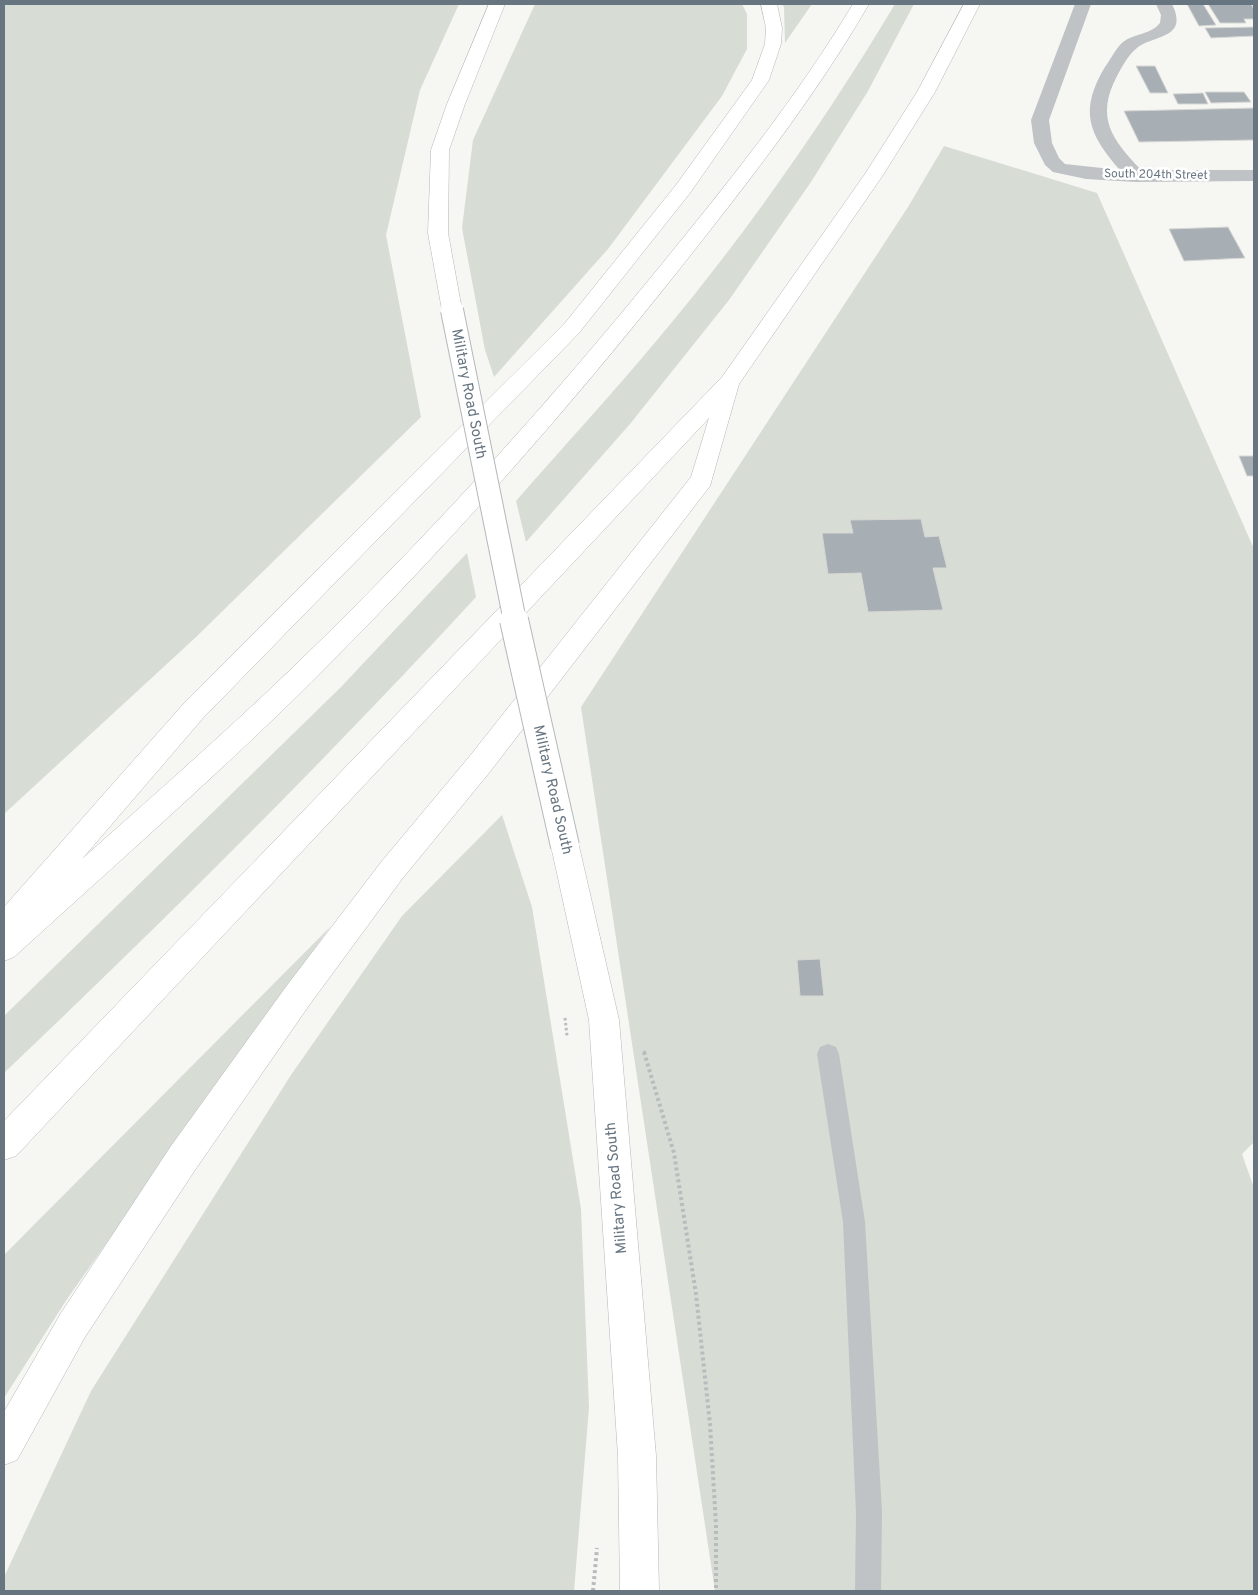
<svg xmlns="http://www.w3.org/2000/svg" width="1258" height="1595" font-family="Overpass,sans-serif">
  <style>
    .green { fill: #d7dcd4 }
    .building { fill: #a8afb4; stroke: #d7d7d5 }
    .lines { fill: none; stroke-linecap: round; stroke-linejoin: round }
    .secondary-casing { stroke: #b4b8bc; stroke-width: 1 }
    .highway-casing { stroke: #b4b7ba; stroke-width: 1 }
    .path-far1 { stroke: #b9bcbe; stroke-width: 3; stroke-dasharray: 2.5 2.5; stroke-linecap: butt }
    .path { stroke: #b9bcbe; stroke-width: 4; stroke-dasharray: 3 3; stroke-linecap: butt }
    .lane { fill: #bfc3c6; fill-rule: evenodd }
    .street { fill: #bfc3c6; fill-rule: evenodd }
    .secondary { fill: #fff; fill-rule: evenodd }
    .highway { fill: #fff; fill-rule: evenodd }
    .secondary-bridge-far1-casing { stroke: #b4b8bc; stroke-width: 24; stroke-linecap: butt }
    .secondary-bridge-casing { stroke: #b4b8bc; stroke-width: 30; stroke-linecap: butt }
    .secondary-bridge-far1 { stroke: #fff; stroke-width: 22 }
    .secondary-bridge { stroke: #fff; stroke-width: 28 }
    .labels { text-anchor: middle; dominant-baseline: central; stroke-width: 5; stroke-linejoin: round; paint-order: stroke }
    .far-street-label { font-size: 12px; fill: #677581; stroke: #fff }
    .street-label { font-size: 15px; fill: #677581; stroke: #fff }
  </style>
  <rect width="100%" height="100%" fill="#f6f6f3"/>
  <path class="green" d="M4 4H459L420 90 386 235 421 417 195 638 4 814Z
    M535 4H742L747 14V49L722 96 608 249 494 377 485 350 462 228 473 140Z
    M782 4H812L785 43 784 7Z
    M895 4H914L868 91 811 182 729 300 630 424 526 542 516 501C563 447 612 394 658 339 746 234 825 121 895 4Z
    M944 146 1097 193 1254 549V1142L1242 1154 1254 1188V1591H715L581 707 908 207Z
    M467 553 476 597C325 761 166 919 4 1073V1016L341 687Z
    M502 815 532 907 581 1209 589 1407 574 1591H4V1577L91 1391 291 1075 402 916Z
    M330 927 67 1299 4 1398V1255Z"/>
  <path class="building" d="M1187 4H1203L1216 25 1199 26Z
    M1208 4H1251L1254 9V19H1244L1246 23H1220Z
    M1254 27V36L1211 38 1205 28Z
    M1136 66H1155L1168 93H1150Z
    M1205 92H1244L1251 102 1211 103Z
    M1203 93 1208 104H1178L1173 94Z
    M1254 108V140L1139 142 1124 111Z
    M1228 227 1245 258 1184 261 1169 229Z
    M1239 456H1254V476H1247Z
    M921 519 925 537 939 536 947 568H933L943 610 868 612 861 573 828 574 822 533H853L850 520Z
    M820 959 824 996H800L797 960Z"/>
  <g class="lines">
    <g class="secondary-casing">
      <path id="secondary" d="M489 4H505L465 104 449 150 448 233 462 310 459 315 452 317 445 315 442 310 428 233 431 150 447 104Z
        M565 833 575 837 579 846 619 1020 656 1456 659 1591H620L618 1456 589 1020 551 846 555 837Z"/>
    </g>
    <g class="highway-casing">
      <path id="highway" d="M761 4H777L782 28 781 44 769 80 690 193 579 333 204 717 82 859C163 787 244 716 322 639 440 523 552 399 657 270 727 184 796 99 853 4H869C814 99 746 185 678 271 556 425 425 571 285 708 197 793 105 874 14 957L4 961V907L186 701 565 323 676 185 752 80 765 44 766 28Z
        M964 4H980L935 92 883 175 739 384 710 486 489 773 402 879 310 1004 195 1170 85 1337 17 1460 4 1465V1412L61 1313 171 1146 288 984 382 861 469 757 691 477 709 418 16 1156 4 1160V1121L722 377 865 174 917 92Z"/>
    </g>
    <path class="path-far1" d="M565 1018 567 1036
      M644 1051 645 1053"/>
    <path class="path" d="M644 1052 674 1153 696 1294 710 1424 716 1525V1591
      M593 1591 597 1548"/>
    <path class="lane" d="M828 1044 836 1047 839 1054 865 1222 882 1512 881 1591H855L856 1512 843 1222 817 1054 820 1047Z"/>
    <path class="street" d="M1075 4H1091L1049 120 1052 143 1059 158 1065 164 1120 170C1088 134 1079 110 1105 67 1111 59 1115 49 1123 42 1135 33 1150 35 1160 23L1161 15 1156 4H1172C1189 39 1155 34 1137 48 1128 55 1122 67 1117 76 1095 118 1112 139 1141 170H1254V181L1136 182 1086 179 1053 172 1045 165 1034 143 1031 120Z"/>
    <use href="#secondary" class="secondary"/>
    <use href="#highway" class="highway"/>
    <g class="secondary-bridge-far1-casing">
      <path id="secondary-bridge-far1" d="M452 310 515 621"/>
    </g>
    <g class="secondary-bridge-casing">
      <path id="secondary-bridge" d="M514 620 565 846"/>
    </g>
    <use href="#secondary-bridge-far1" class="secondary-bridge-far1"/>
    <use href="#secondary-bridge" class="secondary-bridge"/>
  </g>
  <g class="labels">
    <g class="far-street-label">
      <text transform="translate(1156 175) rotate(1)">South 204th Street</text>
    </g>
    <g class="street-label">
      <text transform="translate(468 394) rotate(79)">Military Road South</text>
      <text transform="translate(552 790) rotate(77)">Military Road South</text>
      <text transform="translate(617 1188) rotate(-95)">Military Road South</text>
    </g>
  </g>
  <rect width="1258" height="1595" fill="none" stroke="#677581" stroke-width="10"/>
</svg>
